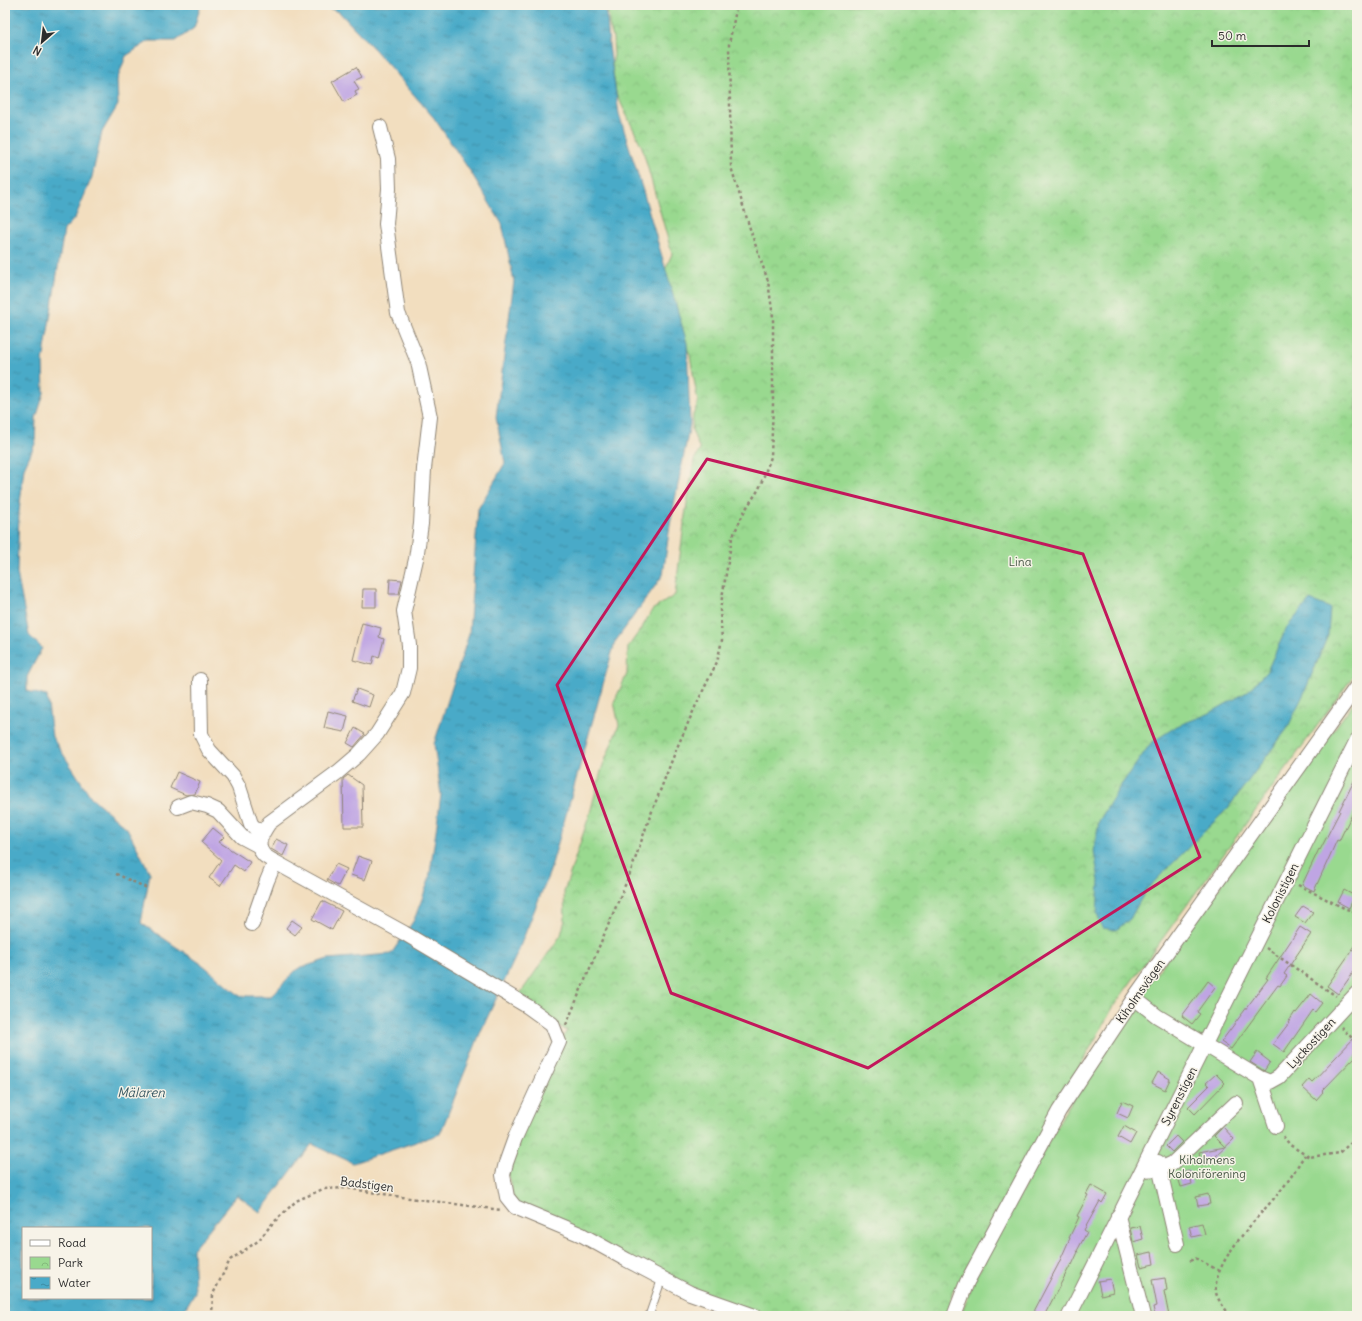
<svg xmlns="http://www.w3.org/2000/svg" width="1362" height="1321" font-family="Delius,sans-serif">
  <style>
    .park { fill: url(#park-crowns); stroke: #62825d }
    .garden { fill: #99d98f; stroke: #62825d }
    .water { fill: url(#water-ripples); stroke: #3a6a7a; fill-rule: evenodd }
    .building { fill: #bfa5e3 }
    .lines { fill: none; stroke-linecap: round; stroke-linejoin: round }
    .lane-casing { stroke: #8e8475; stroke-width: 9 }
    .street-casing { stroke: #8e8475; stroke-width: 16 }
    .path { stroke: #8e8475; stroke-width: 2.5; stroke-dasharray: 3 3; stroke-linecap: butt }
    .lane { stroke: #fff; stroke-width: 7 }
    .street { stroke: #fff; stroke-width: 14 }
    .marked { fill: none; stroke: #c2185b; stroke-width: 3; stroke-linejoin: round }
    .labels { text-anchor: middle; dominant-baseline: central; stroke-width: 3; stroke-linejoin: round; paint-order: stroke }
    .park-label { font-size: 12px; fill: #465644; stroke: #f7f3e8 }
    .street-label { font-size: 12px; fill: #2b2b2b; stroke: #f7f3e8 }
    .water-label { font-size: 13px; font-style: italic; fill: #365762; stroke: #f7f3e8 }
  </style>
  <defs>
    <pattern id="park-crowns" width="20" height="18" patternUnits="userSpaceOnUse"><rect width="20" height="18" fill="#99d98f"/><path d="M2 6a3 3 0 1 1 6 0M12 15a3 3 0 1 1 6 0" fill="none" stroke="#84ba7c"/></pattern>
    <pattern id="water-ripples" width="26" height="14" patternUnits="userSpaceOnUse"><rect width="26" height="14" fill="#49aac8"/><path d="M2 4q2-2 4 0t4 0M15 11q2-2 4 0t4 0" fill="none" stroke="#3d8ba3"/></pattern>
  </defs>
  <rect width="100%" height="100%" fill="#f7f3e8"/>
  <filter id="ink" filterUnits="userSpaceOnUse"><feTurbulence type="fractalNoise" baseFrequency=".025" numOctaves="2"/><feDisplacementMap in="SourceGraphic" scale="8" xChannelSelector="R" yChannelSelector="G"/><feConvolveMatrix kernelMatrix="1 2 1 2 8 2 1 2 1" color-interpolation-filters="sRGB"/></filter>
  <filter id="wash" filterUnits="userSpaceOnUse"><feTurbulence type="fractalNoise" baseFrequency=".012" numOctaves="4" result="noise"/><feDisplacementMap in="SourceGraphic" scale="16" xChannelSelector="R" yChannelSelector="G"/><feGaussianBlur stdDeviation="0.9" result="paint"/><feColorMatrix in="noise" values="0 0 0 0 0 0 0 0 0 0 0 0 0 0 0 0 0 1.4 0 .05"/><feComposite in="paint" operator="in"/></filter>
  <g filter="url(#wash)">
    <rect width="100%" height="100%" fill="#f2debf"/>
    <path class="park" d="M605 5H1357V671L1115 1004 952 1293 950 1316H755L515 1207 506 1163 559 1042 567 1031 517 998 561 935 565 920 564 892 590 813 602 768 619 725 614 702 627 674 628 647 643 626 652 610 675 595 685 516 694 460 700 450 692 430 693 415 698 403 690 355 677 323 664 272 672 254 642 147 616 93 612 65 614 55 613 38 609 24V17Z"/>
    <path class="garden" d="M1357 698V1316H960L974 1281 1064 1113 1137 1000Z"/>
    <path class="water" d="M5 5H201L194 28 176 41H149L126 56 117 80 118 105 102 132 92 177 75 218 64 230 43 362 44 393 36 418 35 444 24 468 19 512 17 573 29 635 42 648 27 677V691L47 696 52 737 91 797 127 828 150 873 141 923 203 965 240 996H271L297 969 328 959 391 954 414 920 429 880 441 795 434 744 469 634 478 509 505 463 496 417 514 281 502 224 472 174 434 118 376 51 339 12 320 5H603L607 18 609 46 619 114 643 191 687 343 690 424 670 525 663 575 615 642 550 871 517 954 481 1031 440 1134 353 1163 312 1144 260 1212 237 1195 193 1249 195 1292 181 1316H5ZM23 1228H151V1298H23Z
      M1310 600 1330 608 1328 635 1305 691 1287 729 1228 808 1146 890 1130 919 1116 930 1102 928 1097 914 1099 880 1094 852 1099 821 1119 788 1151 743 1177 726 1208 714 1247 692 1267 671 1287 627Z"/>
    <g id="blocks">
      <path class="building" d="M356 67 362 77 354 81 359 89 355 91 357 95 344 102 332 81Z
        M390 579 402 580 399 594H389Z
        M363 589H376V607H362Z
        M362 623 381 628 379 637 384 639 379 658 374 656 372 665 353 660Z
        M357 689 373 695 369 707 352 701Z
        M328 711 348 716 344 732 324 728Z
        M355 728 365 734 354 747 347 743Z
        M177 772 200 782 195 794 186 795 170 788Z
        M348 775 362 785 363 827H344L343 779Z
        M1357 775V804L1339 841 1337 840 1314 891 1302 885 1319 849 1320 850 1340 811H1339Z
        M213 828 224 837 219 842 250 862 244 872 234 865 220 886 209 878 221 860 201 842Z
        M276 839 288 845 283 856 271 849Z
        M358 856 372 861 365 880 351 875Z
        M336 864 347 869 338 886 327 880Z
        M1344 890 1355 896 1349 908 1338 902Z
        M322 901 342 911 332 930 312 919Z
        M1303 906 1313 912 1305 923 1295 917Z
        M292 920 302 927 295 935 286 928Z
        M1300 927 1311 934 1284 974 1287 976 1280 986 1278 985 1231 1049 1221 1042 1268 979 1266 978Z
        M1357 943V967L1338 994 1327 986Z
        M1208 981 1215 987 1197 1012 1200 1014 1192 1024 1182 1016Z
        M1311 994 1322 1003 1315 1012 1313 1010 1284 1052 1273 1044 1289 1023H1288L1295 1012 1296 1013Z
        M1357 1035V1055L1322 1091 1323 1092 1316 1100 1302 1087 1309 1079 1312 1082Z
        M1257 1052 1270 1062 1264 1071 1250 1062Z
        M1158 1072 1170 1079 1165 1090 1152 1083Z
        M1216 1074 1225 1083 1195 1114 1188 1107 1209 1086 1206 1083Z
        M1122 1101 1133 1106 1128 1118 1117 1113Z
        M1124 1126 1136 1133 1130 1144 1118 1137Z
        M1223 1127 1234 1139 1215 1157 1216 1161 1202 1165 1199 1152 1225 1147 1214 1136Z
        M1176 1136 1182 1142 1172 1152 1166 1146Z
        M1189 1171 1192 1184 1181 1187 1177 1174Z
        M1091 1185 1107 1194 1102 1203 1100 1201 1084 1230 1087 1232 1077 1251 1078 1252 1072 1265 1071 1264 1044 1316H1031L1058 1265 1070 1238H1069L1079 1217 1077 1216 1088 1195 1086 1194Z
        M1208 1194 1210 1204 1198 1206 1196 1197Z
        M1202 1223 1205 1234 1192 1237 1189 1226Z
        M1140 1226 1143 1239 1133 1242 1130 1228Z
        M1152 1252 1154 1264 1141 1267 1138 1255Z
        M1165 1278 1167 1290 1164 1291 1169 1316H1155L1153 1307 1157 1306 1152 1280Z
        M1110 1279 1113 1292 1101 1295 1098 1281Z"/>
    </g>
  </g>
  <g filter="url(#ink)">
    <use href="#blocks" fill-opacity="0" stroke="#8e8475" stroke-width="1"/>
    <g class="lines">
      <g class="lane-casing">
        <path id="lane" d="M649 1316 662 1278"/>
      </g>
      <g class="street-casing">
        <path id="street" d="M380 127 388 159 389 189 386 224 398 313 418 362 430 417 424 469 421 524 416 559 404 611 409 645V668L403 693 377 734 359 754 338 772 269 823C263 832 254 845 264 855 267 858 272 860 275 862L404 933 527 1006 552 1024 559 1042 515 1138 506 1163 503 1175 507 1197 515 1207 582 1235 627 1260 690 1293 755 1316
          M200 680 201 734 209 750 233 776 239 787 251 824 261 834
          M178 807 191 802 207 806 218 811 242 837 259 846
          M252 924 267 881 275 862
          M1134 998 1157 1016 1260 1078 1276 1126
          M1260 1078 1270 1082 1279 1077 1357 993
          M1158 1162 1177 1244
          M1142 1170 1160 1169 1173 1163 1236 1103
          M1118 1216 1143 1316
          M954 1316 967 1282 1059 1111 1134 998 1357 686
          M1069 1316 1357 740"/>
      </g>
      <path class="path" d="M116 874 147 888
        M1298 885 1346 909 1357 912
        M1266 948 1336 996
        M566 1025 631 871 649 819 676 750 696 705 717 662 722 640 720 610 732 538 745 510 759 489 771 457 773 404V317L768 281 752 235 731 167 729 44 737 5
        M1341 1027 1357 1043
        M1283 1136 1290 1145 1309 1157 1340 1153 1357 1136
        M1190 1261 1195 1258 1220 1271
        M212 1316 213 1294 230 1260 258 1241 272 1224 296 1201 323 1189 346 1188 402 1197 501 1210
        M1230 1316C1226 1309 1217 1300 1216 1292 1211 1259 1270 1207 1288 1181 1294 1173 1299 1163 1305 1155"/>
      <use href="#lane" class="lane"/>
      <use href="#street" class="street"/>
    </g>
  </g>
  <path class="marked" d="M707 459 1083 554 1200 857 868 1068 671 993 557 685Z"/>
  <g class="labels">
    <g class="park-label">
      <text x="1020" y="561">Lina</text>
      <text x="1207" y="1159">Kiholmens<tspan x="1207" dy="14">Koloniförening</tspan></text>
    </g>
    <g class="street-label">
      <text transform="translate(1280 893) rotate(-63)">Kolonistigen</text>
      <text transform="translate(1140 991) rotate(-55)">Kiholmsvägen</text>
      <text transform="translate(1311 1043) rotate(-47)">Lyckostigen</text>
      <text transform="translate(1179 1096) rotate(-63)">Syrenstigen</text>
      <text transform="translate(367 1184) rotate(7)">Badstigen</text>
    </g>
    <g class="water-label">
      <text x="141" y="1092">Mälaren</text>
    </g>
  </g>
  <rect width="1362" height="1321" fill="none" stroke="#f7f3e8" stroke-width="20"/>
  <rect x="22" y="1227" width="130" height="72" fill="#f7f3e8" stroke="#a5a39c"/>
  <rect x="30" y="1240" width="20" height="6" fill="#ffffff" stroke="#a5a39c"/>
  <text x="58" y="1247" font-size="12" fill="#2b2b2b">Road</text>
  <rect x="30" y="1257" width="20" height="12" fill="url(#park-crowns)" stroke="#a5a39c"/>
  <text x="58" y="1267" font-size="12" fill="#2b2b2b">Park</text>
  <rect x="30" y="1277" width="20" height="12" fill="url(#water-ripples)" stroke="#a5a39c"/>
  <text x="58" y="1287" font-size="12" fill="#2b2b2b">Water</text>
  <g transform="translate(42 42) rotate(208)" stroke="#f7f3e8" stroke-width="3" paint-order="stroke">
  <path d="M0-3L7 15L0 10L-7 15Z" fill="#2b2b2b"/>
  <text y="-6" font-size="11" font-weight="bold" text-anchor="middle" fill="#2b2b2b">N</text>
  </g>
  <path d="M1212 40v6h97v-6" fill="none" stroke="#2b2b2b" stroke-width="2"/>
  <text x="1218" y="40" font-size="12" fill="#2b2b2b" stroke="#f7f3e8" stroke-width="3" paint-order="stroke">50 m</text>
</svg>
